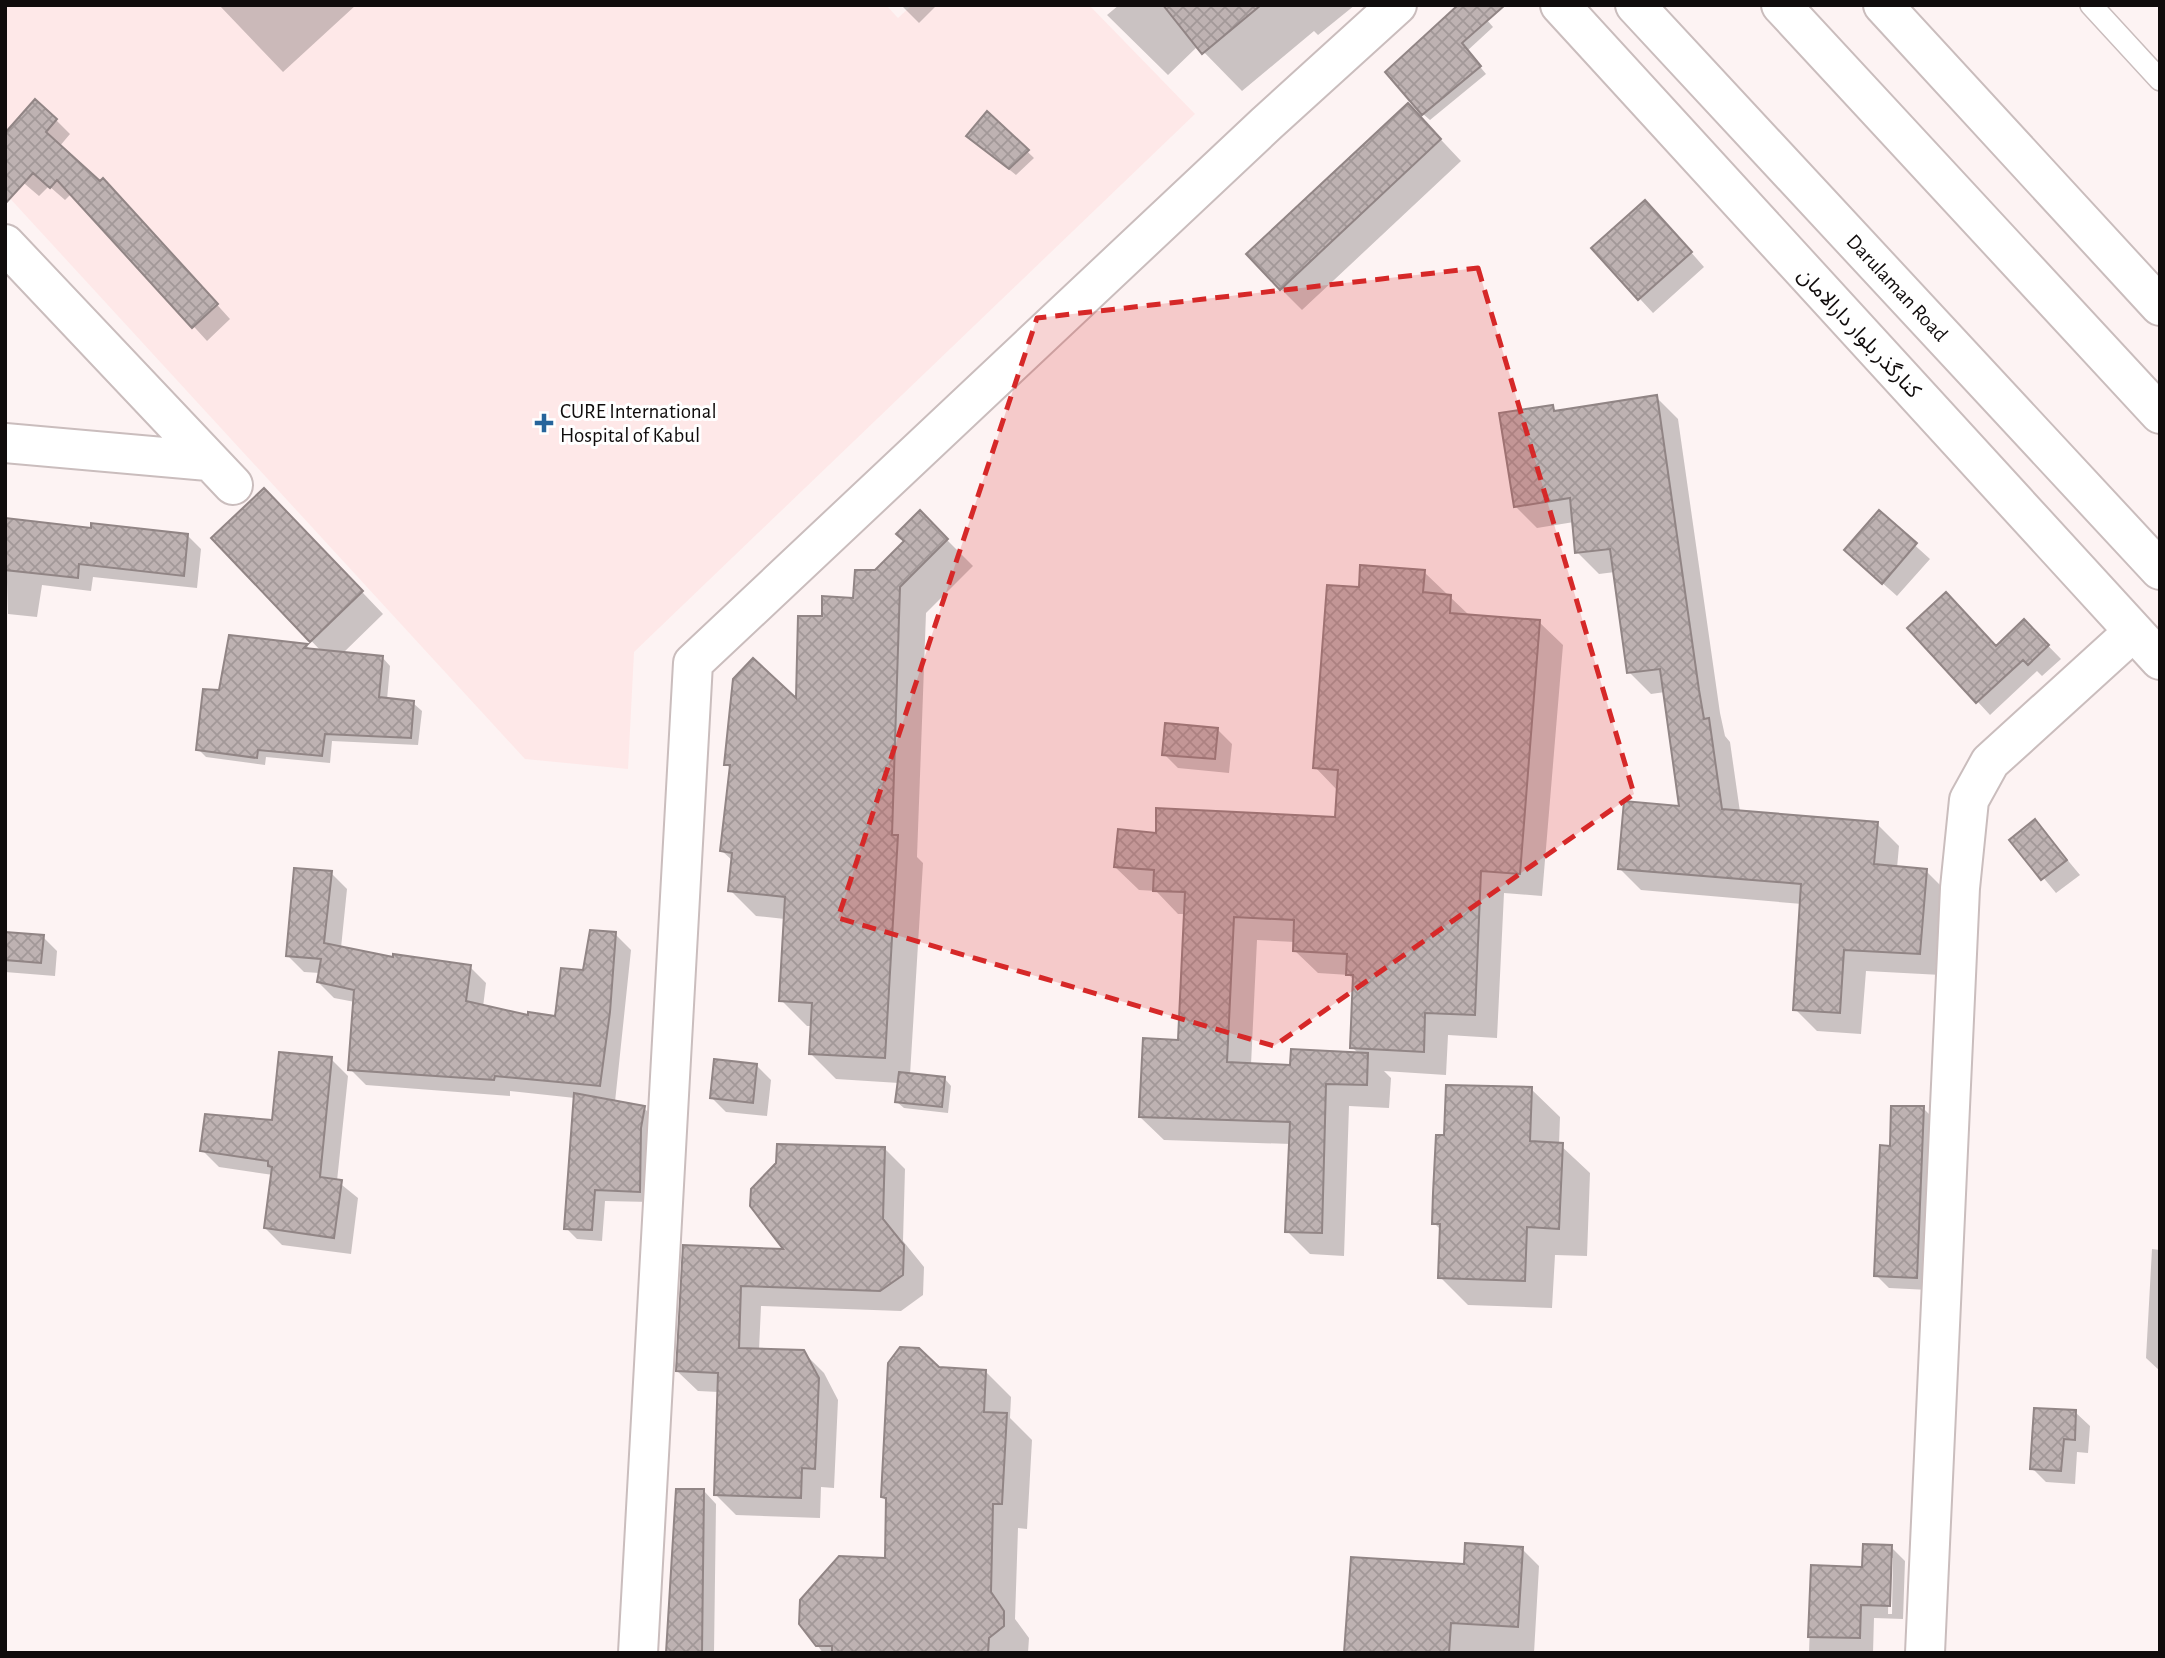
<svg xmlns="http://www.w3.org/2000/svg" width="2165" height="1658" font-family="'Alegreya Sans','Noto Sans Arabic',sans-serif">
  <style>
    .built { fill: #fee8e8 }
    .shadow { fill: #0003; fill-rule: evenodd }
    .building { fill: url(#building-cross-hatch); stroke: #918585; stroke-width: 2 }
    .lines { fill: none; stroke-linecap: round; stroke-linejoin: round }
    .service-casing { stroke: #cabdbd; stroke-width: 24 }
    .minor-casing { stroke: #cabdbd; stroke-width: 42 }
    .tertiary-casing { stroke: #cabdbd; stroke-width: 42 }
    .secondary-casing { stroke: #cabdbd; stroke-width: 42 }
    .service { stroke: #fff; stroke-width: 21 }
    .minor { stroke: #fff; stroke-width: 38 }
    .tertiary { stroke: #fff; stroke-width: 38 }
    .secondary { stroke: #fff; stroke-width: 38 }
    .marked { fill: #d62828; fill-opacity: 0.2; stroke: #d62828; stroke-width: 5; stroke-dasharray: 14 9; stroke-linejoin: round }
    .poi-dot { fill: #26649b; stroke: #fff; stroke-width: 2.5 }
    .labels { text-anchor: middle; dominant-baseline: central; stroke-width: 6; stroke-linejoin: round; paint-order: stroke }
    .street-label { font-size: 21px; fill: #100c0c; stroke: #fff }
    .poi-label { font-size: 21px; fill: #100c0c; stroke: #fff; text-anchor: start }
  </style>
  <defs>
    <pattern id="building-cross-hatch" width="8" height="8" patternUnits="userSpaceOnUse" patternTransform="scale(1.75)"><rect width="8" height="8" fill="#beb2b2"/><path d="M0 0l8 8M0 8l8-8" fill="none" stroke="#a29898"/></pattern>
  </defs>
  <rect width="100%" height="100%" fill="#fdf3f3"/>
  <path class="built" d="M5 5H886L898 18 912 5H1089L1195 114 634 652 628 769 525 759 5 193Z"/>
  <path class="shadow" d="M219 5H356L283 72Z
    M901 5H937L919 23Z
    M1119 5H1355L1318 35 1314 31 1242 91 1198 46 1168 75 1107 15Z
    M1474 5 1493 27 1467 51 1486 74 1430 120 1423 114Z
    M987 113 1034 158 1016 175 975 142Z
    M56 120 70 134 59 147 99 183 117 194 230 319 207 341 72 193 65 200 49 186 39 196 5 167Z
    M1429 127 1461 161 1302 310 1281 289Z
    M1659 216 1704 267 1653 313 1593 248Z
    M1656 397 1678 419 1720 713 1725 736 1730 742 1740 812 1877 824 1899 846 1897 868 1926 871 1948 893 1941 975 1866 971 1861 1034 1817 1031 1795 1009 1802 904 1641 890 1619 868 1681 808 1665 692 1651 694 1629 672 1615 572 1599 574 1577 552 1574 522 1537 528 1515 506 1552 407 1557 412Z
    M285 511 383 614 342 654 382 657 390 666 387 700 413 703 422 711 418 745 332 741 330 763 266 757 265 765 206 757 198 749 221 692 230 637 307 646 312 651 322 652 213 538Z
    M920 513 973 566 926 613 917 857 923 863 910 1075 945 1079 951 1086 948 1113 904 1108 897 1102 899 1083 836 1079 810 1053 812 1026H807L781 1000 785 919 756 916 730 890 733 861 722 851 731 769 726 764 797 702 823 618 855 599 876 572 906 542Z
    M1879 513 1930 559 1897 596 1861 564Z
    M5 520 188 536 201 549 197 588 93 577 91 591 42 585 37 617 8 614Z
    M1424 572 1470 616 1539 622 1563 645 1542 896 1504 893 1497 1038 1448 1035 1446 1075 1384 1071 1391 1078 1389 1108 1349 1106 1344 1256 1310 1254 1287 1231 1291 1144 1164 1140 1140 1117 1180 1042 1186 914H1178L1156 891 1139 890 1115 867 1157 835 1336 819 1338 791 1315 767 1361 589ZM1257 940 1295 942 1294 950 1318 973 1349 975 1355 981 1352 1047 1359 1054 1292 1067 1251 1065Z
    M2024 621 2061 659 2042 676 2037 671 1990 715 1910 628 1996 648Z
    M1217 729 1232 744 1229 773 1178 768 1164 754Z
    M2035 821 2080 875 2056 893 2012 840Z
    M331 873 347 889 341 948 394 959 470 967 486 983 483 1007 529 1017 557 1018 585 972 615 934 631 950 615 1102 644 1108 655 1119 650 1202 605 1201 602 1241 577 1239 566 1228 575 1098 510 1091V1096L366 1085 350 1069 355 1002 334 998 318 982 320 973 304 972 288 956Z
    M5 934 43 937 57 951 55 976 5 972Z
    M331 1059 348 1076 337 1181 358 1198 351 1254 282 1245 265 1228 273 1175 219 1167 202 1150 274 1122Z
    M756 1065 771 1080 767 1116 726 1112 712 1098Z
    M1531 1089 1560 1117 1559 1144 1590 1173 1587 1256 1555 1255 1552 1308 1468 1305 1440 1277 1442 1231 1434 1223 1446 1137Z
    M1923 1108 1936 1121 1929 1290 1889 1288 1876 1275 1892 1148Z
    M885 1149 905 1169 903 1241 924 1267 923 1295 901 1311 761 1306 759 1350 803 1352 824 1373 838 1400 834 1488 821 1487 820 1518 736 1515 715 1494 719 1392 698 1391 677 1371 684 1247 787 1251Z
    M2152 1249 2160 1250V1371L2146 1358Z
    M938 1368 985 1371 1011 1397 1010 1418 1032 1440 1027 1529 1018 1528 1015 1619 1029 1638 1028 1653H823L801 1623 887 1560 888 1502 882 1497Z
    M2075 1412 2090 1426 2088 1453 2077 1452 2075 1484 2046 1482 2032 1468Z
    M704 1491 716 1504 714 1653H668Z
    M1891 1547 1905 1561 1903 1619 1874 1618 1873 1653H1809L1812 1567 1864 1569ZM1889 1558H1893L1892 1614H1888Z
    M1522 1549 1539 1566 1534 1653H1348L1466 1566Z"/>
  <path class="building" d="M1163 5H1261L1202 54Z
    M1458 5H1505L1462 43 1481 66 1422 115 1385 72Z
    M35 99 57 119 46 132 100 181 103 178 218 304 192 328 57 180 50 188 33 173 5 204V133Z
    M1408 103 1441 139 1280 290 1246 254Z
    M987 111 1029 150 1009 169 966 136Z
    M1645 200 1692 252 1638 300 1591 248Z
    M1657 395 1699 690 1704 719 1709 718 1722 809 1878 822 1874 864 1927 869 1920 954 1844 950 1840 1013 1793 1010 1801 884 1618 869 1624 801 1679 806 1660 669 1627 673 1610 549 1575 553 1570 498 1514 507 1499 413 1553 405 1554 411Z
    M264 488 363 591 310 642 211 538Z
    M920 510 948 539 900 587 892 835H898L885 1058 809 1054 812 1003 779 1001 785 897 728 891 732 853 720 851 730 765H724L733 679 753 658 796 698 798 616H822V596L853 598 855 570H875L904 541 896 534Z
    M1879 510 1917 543 1882 584 1844 550Z
    M5 518 91 528V523L188 534 184 576 79 564 78 578 5 570Z
    M1360 565 1425 570 1423 592 1451 595 1450 613 1540 620 1520 874 1481 871 1475 1015 1425 1013 1424 1052 1350 1048 1353 975H1346L1347 954 1293 951 1294 920 1234 917 1227 1062 1290 1065 1291 1049 1368 1053 1367 1085 1326 1084 1322 1233 1285 1232 1290 1122 1139 1117 1143 1038 1178 1040 1185 892 1153 891 1154 870 1114 867 1118 829 1156 833V808L1335 817 1338 770 1313 768 1327 585 1359 587Z
    M1946 592 1996 646 2024 619 2049 645 2028 665 2023 660 1976 703 1907 628Z
    M229 635 308 644 304 648 383 656 379 697 414 701 411 738 325 734 322 756 258 750 257 758 196 750 203 689 219 690Z
    M1165 723 1218 728 1215 759 1162 755Z
    M2035 819 2067 860 2041 880 2009 840Z
    M294 868 332 871 324 943 393 957V954L471 965 466 1001 528 1015V1012L555 1016 561 968 583 970 590 930 616 932 610 1012 600 1086 495 1076 494 1080 348 1070 354 990 317 982 321 959 286 956Z
    M5 932 44 935 41 963 5 960Z
    M279 1052 332 1057 320 1177 342 1180 334 1238 264 1228 272 1167 268 1166V1161L200 1151 205 1114 272 1120Z
    M714 1059 757 1064 753 1103 710 1098Z
    M899 1072 945 1077 942 1107 895 1102Z
    M1446 1085 1532 1087 1530 1141 1563 1143 1559 1229 1527 1227 1525 1281 1438 1278 1440 1224H1432L1433 1193 1436 1135H1444Z
    M574 1093 645 1106 641 1128 640 1192 595 1190 592 1230 564 1229Z
    M1891 1106H1924L1917 1278 1874 1276 1880 1145 1890 1146Z
    M777 1144 885 1147 883 1219 904 1245 903 1275 880 1291 741 1286 739 1348 804 1350 819 1378 815 1469 802 1468 801 1498 714 1495 718 1373 676 1371 683 1245 783 1249 750 1206 751 1189 776 1163Z
    M900 1347 919 1348 939 1367 986 1370 984 1412 1007 1413 1002 1504H993L991 1592 1004 1611V1626L989 1638 988 1653H832V1646H816L799 1624 800 1600 839 1556 885 1558 886 1498 881 1497 888 1363Z
    M2034 1408 2076 1410 2075 1440 2064 1439 2061 1471 2030 1469Z
    M676 1489H704L702 1653H666Z
    M1465 1543 1523 1547 1518 1627 1451 1623 1449 1653H1344L1351 1557 1464 1564Z
    M1863 1544 1892 1545 1890 1606 1861 1605 1860 1638 1808 1637 1811 1565 1862 1567Z"/>
  <g class="lines">
    <g class="service-casing">
      <path id="service" d="M2091 5 2160 80"/>
    </g>
    <g class="minor-casing">
      <path id="minor" d="M5 244 233 485
        M5 443 208 461
        M638 1653 693 663 1266 124 1397 5
        M1925 1653 1960 888 1969 800 1990 762 2133 632"/>
    </g>
    <g class="tertiary-casing">
      <path id="tertiary" d="M1560 5 2160 660
        M1883 5 2160 306"/>
    </g>
    <g class="secondary-casing">
      <path id="secondary" d="M1635 5 2160 570
        M1781 5 2160 414"/>
    </g>
    <use href="#service" class="service"/>
    <use href="#minor" class="minor"/>
    <use href="#tertiary" class="tertiary"/>
    <use href="#secondary" class="secondary"/>
  </g>
  <path class="marked" d="M1478 268 1634 794 1274 1046 838 918 1037 318Z"/>
  <path class="poi-dot" d="M540.5 412.5h7v7h7v7h-7v7h-7v-7h-7v-7h7z"/>
  <g class="labels">
    <g class="street-label">
      <text transform="translate(1897 288) rotate(47)">Darulaman Road</text>
      <text transform="translate(1859 333) rotate(47)">کنارگذر بلوار دارالامان</text>
    </g>
    <g class="poi-label">
      <text x="560" y="411">CURE International<tspan x="560" dy="24">Hospital of Kabul</tspan></text>
    </g>
  </g>
  <rect width="2165" height="1658" fill="none" stroke="#100c0c" stroke-width="14"/>
</svg>
